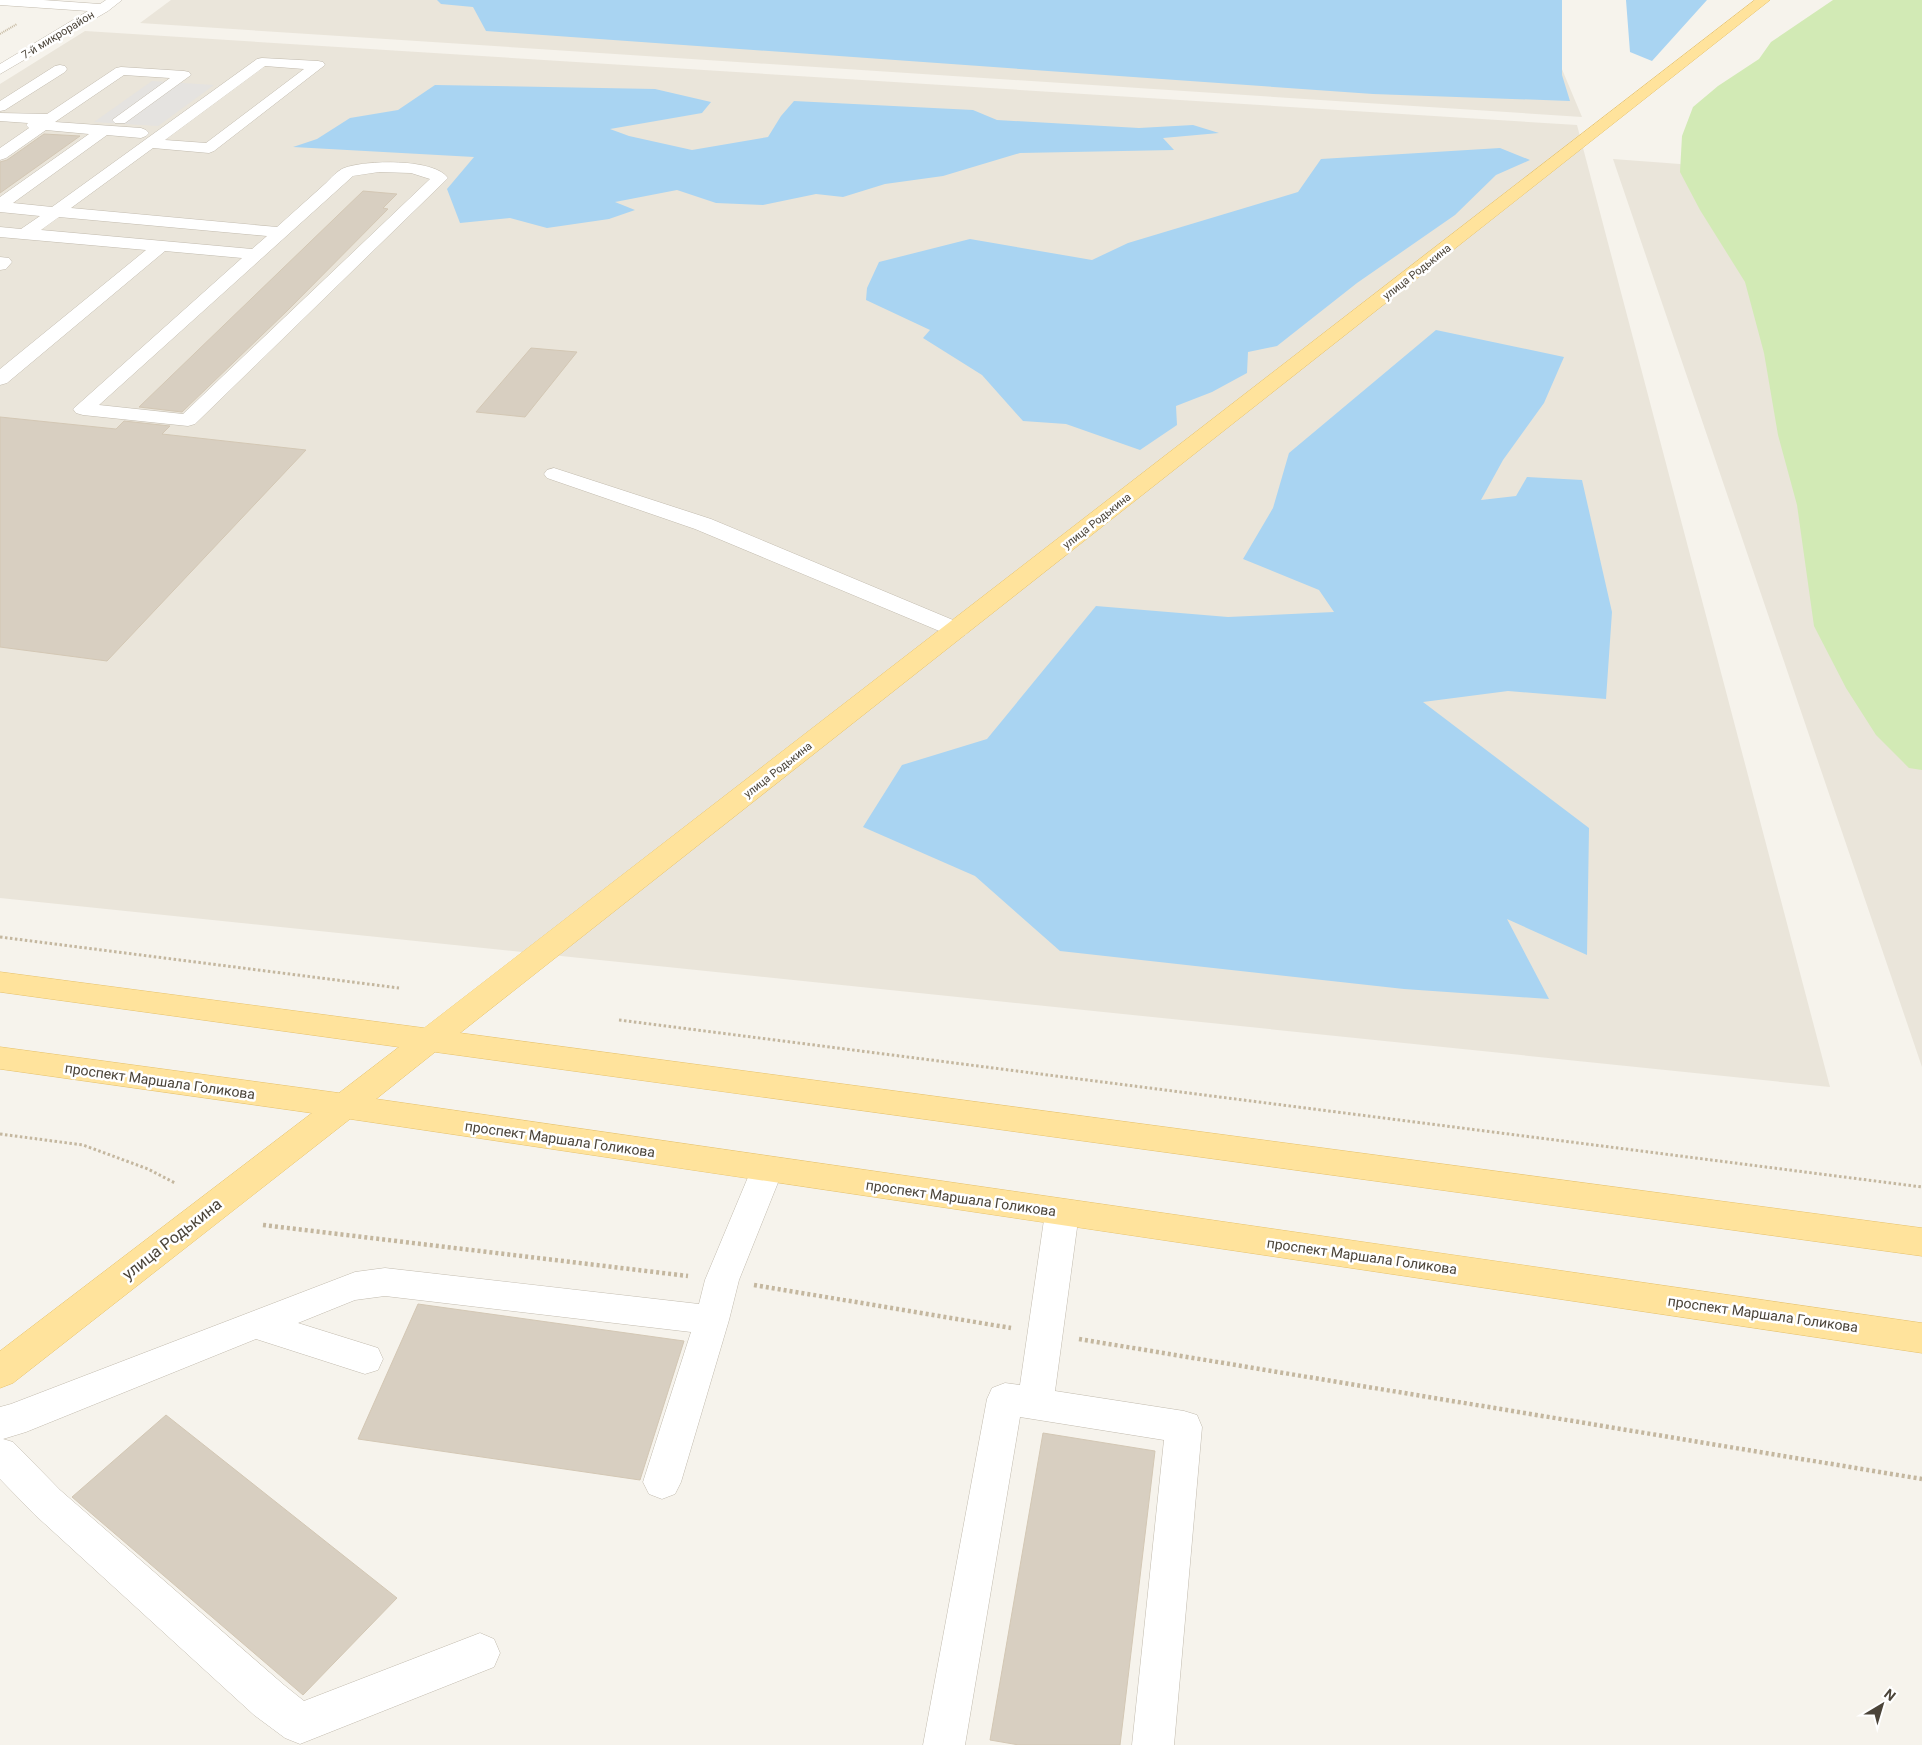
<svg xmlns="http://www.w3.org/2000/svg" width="1922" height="1745" font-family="Roboto,sans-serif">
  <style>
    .residential { fill: #eae5da }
    .green { fill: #d2eab5 }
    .parking { fill: #e5e3e0 }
    .water { fill: #a9d4f2 }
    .building { fill: #d8cfc1; stroke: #d3c7b4 }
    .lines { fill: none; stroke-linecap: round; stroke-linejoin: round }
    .minor-casing { stroke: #c2bbae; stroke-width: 1 }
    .major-casing { stroke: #e6c16a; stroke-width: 1 }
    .path-far2 { stroke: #c4b79f; stroke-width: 2; stroke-dasharray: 1 1; stroke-linecap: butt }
    .path-far1 { stroke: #c4b79f; stroke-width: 3; stroke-dasharray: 2.5 2.5; stroke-linecap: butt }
    .path { stroke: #c4b79f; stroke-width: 4.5; stroke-dasharray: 3 3; stroke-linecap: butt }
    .minor { fill: #fff; fill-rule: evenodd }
    .major { fill: #ffe39c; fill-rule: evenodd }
    .labels { text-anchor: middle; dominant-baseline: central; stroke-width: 5; stroke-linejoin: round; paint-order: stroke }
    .far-street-label { font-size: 11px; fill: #4b4439; stroke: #fff }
    .street-label { font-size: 14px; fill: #4b4439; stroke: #fff }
    .near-street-label { font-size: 16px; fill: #4b4439; stroke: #fff }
  </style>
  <rect width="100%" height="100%" fill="#f6f3ec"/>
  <path class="residential" d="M171 0H1533L1582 117 140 23Z
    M85 31 1577 125 1830 1087 0 898V84Z
    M1613 159 1922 182V1067Z"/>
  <path class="green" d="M1833 0H1922V770L1909 768 1876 735 1846 688 1814 626 1797 505 1778 435 1764 353 1745 282 1700 210 1680 172 1682 136 1693 107 1718 86 1759 59 1771 42Z"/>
  <path class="parking" d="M152 81 214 85 158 126 94 122Z"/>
  <path class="water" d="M437 0H1562V75L1570 101 1373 94 486 31 473 7 441 4Z
    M1626 0H1707L1652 61 1630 52Z
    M435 85 655 89 711 102 702 113 610 129 629 136 692 150 768 137 781 116 794 101 973 110 997 120 1139 128 1193 125 1219 133 1163 138 1174 150 1020 153 943 176 885 184 843 197 816 194 763 205 716 203 677 190 615 202 635 210 609 219 547 228 510 218 460 223 447 189 474 157 293 147 317 139 350 118 398 110Z
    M1500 148 1530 160 1496 175 1455 215 1357 283 1277 346 1248 352 1247 373 1212 392 1176 406 1177 425 1140 450 1066 424 1023 421 982 375 923 338 930 330 866 300 867 288 879 262 970 239 1092 260 1128 243 1298 192 1321 159Z
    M1436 330 1564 357 1544 403 1503 460 1481 500 1516 496 1527 477 1582 480 1612 612 1606 699 1508 691 1423 702 1589 828 1587 955 1507 919 1549 999 1404 989 1060 951 975 876 863 827 902 765 987 739 1096 606 1228 617 1334 612 1319 590 1243 559 1273 508 1289 453Z"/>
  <path class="building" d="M44 134 80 136 0 193V162L7 160Z
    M363 191 397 194 383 208 388 209 287 311 182 412 139 407Z
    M531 348 577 352 525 417 476 412Z
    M0 417 116 429 124 421 170 426 162 434 306 450 107 661 0 647Z
    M418 1304 684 1341 640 1480 358 1439Z
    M166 1415 397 1598 303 1695 72 1497Z
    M1043 1433 1155 1451 1120 1745H1019L990 1740Z"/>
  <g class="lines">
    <g class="minor-casing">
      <path id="minor" d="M0 0H43L100 4 106 0H122L108 11 0 74V64L88 11 0 5Z
        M262 58 318 61 323 62 325 65 214 151 209 153 153 148 71 208 277 227C293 212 310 198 326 183 331 178 337 171 344 168 365 160 434 158 448 178L195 424 188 426 83 415 76 413 73 409 242 258 165 251 7 383 0 385V369L146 250 0 237V227L21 229 40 216 0 212V197L89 134 46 130 6 158 0 160V148L29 128 26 125 28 123 0 121V113L47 114 116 68 121 67 184 71 189 72 191 75 125 123H115L112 120 170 78 124 75 55 122 141 128 146 130 149 133 146 136 141 138 107 135 13 203 52 207 257 59ZM265 66 304 69 206 143 165 140ZM379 172 411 173 430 179 183 414 99 405 353 176ZM59 217 267 236 252 249 41 230Z
        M60 65 65 66 67 69 65 72 5 110 0 111V101L55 66Z
        M0 257 9 258 12 262 6 269 0 270Z
        M554 468 711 519 965 625 969 630 965 635 957 637 949 635 695 529 547 478 544 474 547 470Z
        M767 1157 778 1161 783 1170 739 1280 729 1320 681 1482 675 1494 662 1499 649 1494 643 1482 691 1332 385 1296 355 1300 298 1323 378 1348 383 1359 378 1370 365 1374 256 1339 26 1432 3 1439 13 1442 60 1490 284 1685 304 1701 480 1633 494 1639 500 1653 494 1667 300 1744 285 1738 254 1715 34 1514 0 1479V1407L11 1404 355 1272 385 1268 699 1304 705 1280 751 1170 756 1161Z
        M1062 1200 1074 1204 1079 1213 1055 1391 1184 1411 1197 1415 1202 1427 1174 1745H1132L1164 1440 1020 1417 965 1745H923L987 1399 992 1388 1005 1383 1020 1385 1045 1213 1050 1204Z"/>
    </g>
    <g class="major-casing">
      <path id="major" d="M1755 0H1770L460 1033 1922 1228V1256L435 1052 376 1099 1922 1323V1353L350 1119 13 1383 0 1388V1351L312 1113 0 1069V1047L339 1093 399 1047 0 992V972L424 1028Z"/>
    </g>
    <path class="path-far2" d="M0 34 17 24"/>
    <path class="path-far1" d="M0 937 399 988
      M619 1020 1922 1187
      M0 1134 83 1145 148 1169 175 1183"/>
    <path class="path" d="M263 1225 688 1276
      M754 1285 1011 1328
      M1079 1339 1922 1479"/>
    <use href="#minor" class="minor"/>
    <use href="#major" class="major"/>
  </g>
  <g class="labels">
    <g class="far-street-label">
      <text transform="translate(58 35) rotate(-31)">7-й микрорайон</text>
      <text transform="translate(1417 272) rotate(-38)">улица Родькина</text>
      <text transform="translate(1097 521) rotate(-38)">улица Родькина</text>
      <text transform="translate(778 770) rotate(-38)">улица Родькина</text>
    </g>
    <g class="street-label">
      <text transform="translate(160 1081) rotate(8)">проспект Маршала Голикова</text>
      <text transform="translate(560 1139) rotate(8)">проспект Маршала Голикова</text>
      <text transform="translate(961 1198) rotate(8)">проспект Маршала Голикова</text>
      <text transform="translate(1362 1256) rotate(8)">проспект Маршала Голикова</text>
      <text transform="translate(1763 1314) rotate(8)">проспект Маршала Голикова</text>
    </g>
    <g class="near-street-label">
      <text transform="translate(172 1239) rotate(-38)">улица Родькина</text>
    </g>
  </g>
  <g transform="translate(1882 1705) rotate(38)" stroke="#ffffff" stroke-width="4" paint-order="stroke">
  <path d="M0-4L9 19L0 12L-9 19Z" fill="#4b4439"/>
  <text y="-8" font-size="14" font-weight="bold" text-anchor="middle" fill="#4b4439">N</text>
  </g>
</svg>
